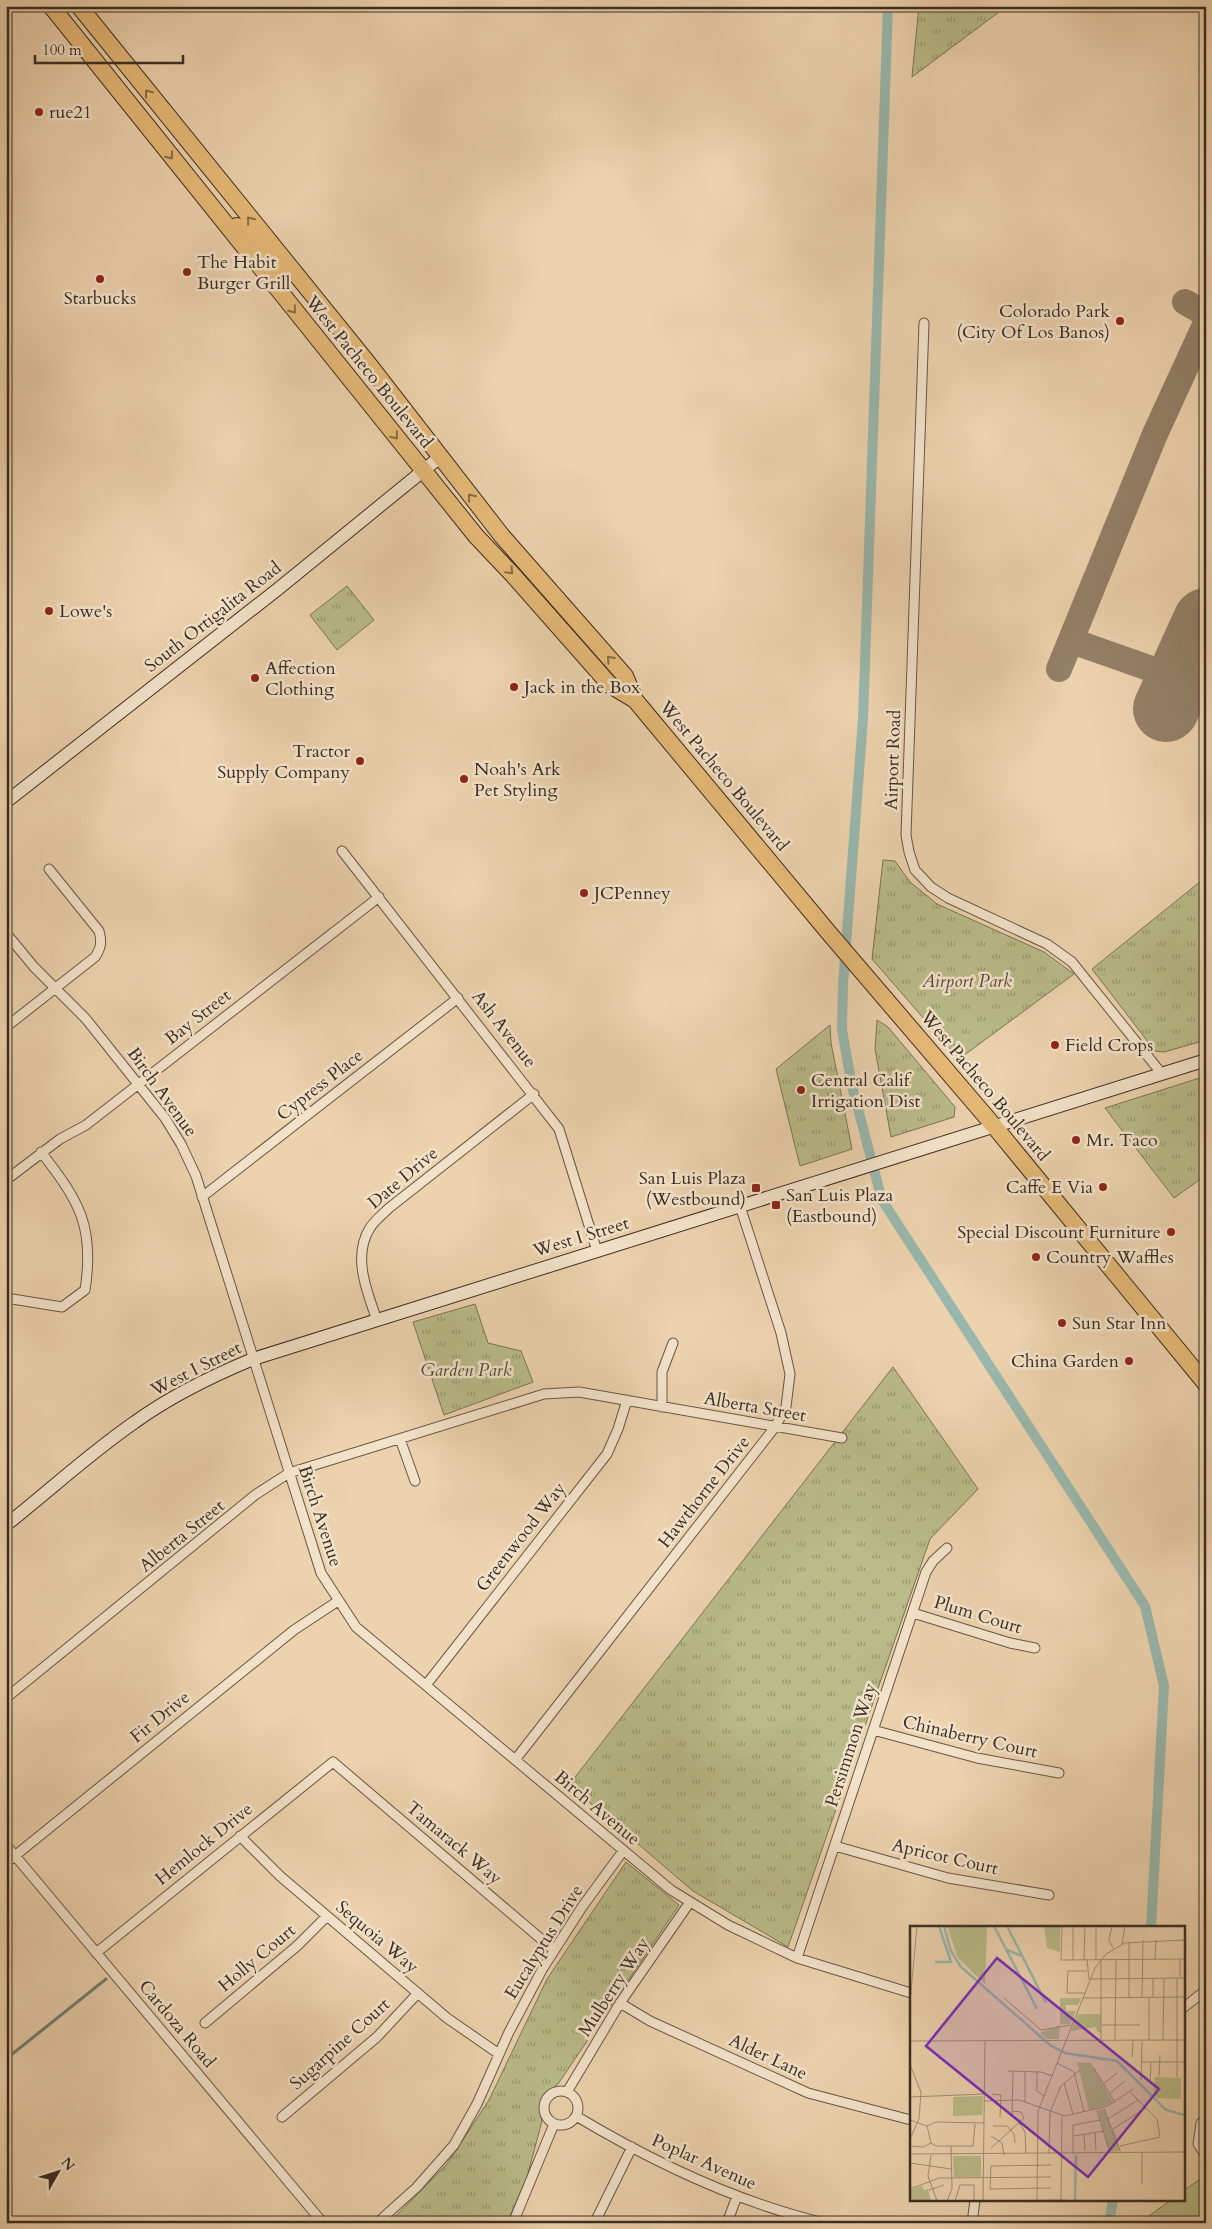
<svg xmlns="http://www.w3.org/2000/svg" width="1212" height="2229" font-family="Cardo,serif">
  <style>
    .grass { fill: url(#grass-tufts); stroke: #7a7456 }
    .pitch { fill: #b9bb89; stroke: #7a7456 }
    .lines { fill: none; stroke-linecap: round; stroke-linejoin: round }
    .stream { stroke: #738075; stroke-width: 3 }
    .canal { stroke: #99b7ac; stroke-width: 10 }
    .taxiway { stroke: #948068; stroke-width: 26 }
    .runway { stroke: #948068; stroke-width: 66 }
    .street-casing { stroke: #675646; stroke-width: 11 }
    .secondary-casing { stroke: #3b2d23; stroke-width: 14 }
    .highway-casing { stroke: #3b2d23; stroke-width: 18 }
    .street { stroke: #f3e2ca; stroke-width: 9 }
    .secondary { stroke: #f3e2ca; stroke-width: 12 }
    .highway { stroke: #e6b976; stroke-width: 16 }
    .oneway { stroke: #886c48 }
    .poi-dot { fill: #8f2418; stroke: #f3e2ca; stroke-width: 2 }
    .labels { text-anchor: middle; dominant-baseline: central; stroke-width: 5; stroke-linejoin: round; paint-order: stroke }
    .poi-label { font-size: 18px; fill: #3b2d23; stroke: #f3e2ca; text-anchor: start }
    .street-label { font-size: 18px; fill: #3b2d23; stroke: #f3e2ca }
    .park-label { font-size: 18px; font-style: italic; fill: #544937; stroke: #f3e2ca }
    .inset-river { fill: none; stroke: #99b7ac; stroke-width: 2.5 }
    .inset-road { fill: none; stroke: #a59076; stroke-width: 1 }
    .view { fill: #7b2cbf; fill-opacity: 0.15; stroke: #7b2cbf; stroke-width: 2.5 }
    .inset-edge { fill: none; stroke: #3b2d23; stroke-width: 2.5 }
  </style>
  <defs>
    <pattern id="grass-tufts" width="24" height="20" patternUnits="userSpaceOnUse" patternTransform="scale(1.25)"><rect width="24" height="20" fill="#b9bb89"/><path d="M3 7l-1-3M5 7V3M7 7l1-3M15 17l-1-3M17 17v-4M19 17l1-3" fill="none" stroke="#989870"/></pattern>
  </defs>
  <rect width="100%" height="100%" fill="#ecd2ad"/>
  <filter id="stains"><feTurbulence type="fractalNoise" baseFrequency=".004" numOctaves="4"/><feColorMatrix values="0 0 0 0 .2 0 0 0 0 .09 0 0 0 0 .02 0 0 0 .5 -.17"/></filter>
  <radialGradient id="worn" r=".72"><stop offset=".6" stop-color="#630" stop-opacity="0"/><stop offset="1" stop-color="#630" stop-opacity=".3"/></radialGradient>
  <path class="grass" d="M919 6H1007L912 77Z
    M347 586 374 620 337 650 310 615Z
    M883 860 895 861 910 882 937 904 1044 952 1074 974 959 1059 872 959Z
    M1206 877V1040L1164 1052 1155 1051 1092 969Z
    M877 1020 888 1027 955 1107 954 1117 891 1137 875 1049Z
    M830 1025 831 1043 852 1149 800 1166 776 1069Z
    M1206 1076V1175L1174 1198 1105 1108Z
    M475 1304 488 1343 521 1351 533 1382 444 1415 413 1322Z
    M893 1367 978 1489 930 1539 788 1947 693 1891 569 1785Z
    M626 1862 679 1905 558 2084 544 2095 540 2104 542 2121 527 2177 507 2223H389L447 2164 489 2100 547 1979Z"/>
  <path class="pitch" d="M1206 2175V2223H1139L1171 2200H1183V2191Z"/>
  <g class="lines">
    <path class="stream" d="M6 2059 106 1979"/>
    <path class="canal" d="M888 6 863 719 843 984 842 1030 852 1086 882 1200 1145 1606 1164 1686 1151 1928
      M1109 2223 1113 2200"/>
    <path class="taxiway" d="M1185 302 1206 314
      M1072 641 1180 679
      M1059 669 1155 434 1206 323"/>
    <path class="runway" d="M1166 709 1206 621"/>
    <g class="street-casing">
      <path id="street" d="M924 323 906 835 909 852 915 870 931 887 948 898 1047 944 1072 962 1162 1074
        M342 851 559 1129 597 1251
        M6 933 34 967 86 1019 165 1118 181 1144 196 1176 321 1573 356 1627 671 1890 728 1925 797 1958 911 1993
        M6 1027 95 957C101 948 102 942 99 931L49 869
        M10 1177 60 1139 86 1125 379 897
        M202 1197 458 998
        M6 1298 62 1307 85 1290C95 1226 79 1201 41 1152
        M377 1320C367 1292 352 1256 370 1228 374 1221 383 1214 389 1208L534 1094
        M662 1407V1372L673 1343
        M400 1439 415 1481
        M913 1613 1010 1643 1035 1648
        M426 1685 607 1454 618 1429 627 1400
        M6 1698 255 1495 289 1473 544 1394 579 1392 842 1438
        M873 1730 977 1758 1059 1773
        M515 1760 775 1427 786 1407 790 1374 781 1333 740 1206
        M240 1836 280 1876 447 2018 499 2054
        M6 1845 323 2223
        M835 1846 948 1878 1049 1895
        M6 1863 294 1630 338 1601
        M96 1953 333 1762 554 1950
        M797 1958 926 1572 933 1561 947 1548
        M620 2003 650 2021 808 2093 911 2120
        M1183 2008 1206 1990
        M205 2023 297 1946 327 1916
        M544 2108a17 17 0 1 1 34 0a17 17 0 1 1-34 0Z
        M567 2092 620 2003 690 1902
        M576 2116C653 2162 736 2202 824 2223
        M282 2117 377 2037 418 1993
        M1206 2120 1201 2123 1198 2144 1206 2156
        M597 2218 632 2147
        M377 2223 417 2187 454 2145 477 2104 509 2032 543 1968 582 1907 623 1851
        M513 2223 554 2124
        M727 2223 737 2196
        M972 2223 975 2200"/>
    </g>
    <g class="secondary-casing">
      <path id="secondary" d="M6 802 278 589 440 457
        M6 1525C49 1491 90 1453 135 1422 171 1396 212 1376 253 1359L1206 1060"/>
    </g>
    <g class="highway-casing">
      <path id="highway" d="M51 6 476 536 512 574 610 685 635 700
        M79 6 367 362 502 536 625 676 635 700 829 933 994 1126 1206 1384
        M237 226 278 271"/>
    </g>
    <use href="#street" class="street"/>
    <use href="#secondary" class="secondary"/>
    <use href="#highway" class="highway"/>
  </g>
  <defs><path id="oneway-chevron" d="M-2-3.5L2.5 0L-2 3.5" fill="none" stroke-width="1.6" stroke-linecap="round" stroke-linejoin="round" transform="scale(1.25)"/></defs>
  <g class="oneway">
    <use href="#oneway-chevron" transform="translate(148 93) rotate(-129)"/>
    <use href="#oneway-chevron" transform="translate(170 156) rotate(52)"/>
    <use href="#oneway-chevron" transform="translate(250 220) rotate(-129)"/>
    <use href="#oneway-chevron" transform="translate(293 310) rotate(51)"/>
    <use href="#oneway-chevron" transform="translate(395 436) rotate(51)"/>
    <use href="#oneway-chevron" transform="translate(471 497) rotate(-128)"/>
    <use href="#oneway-chevron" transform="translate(510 571) rotate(47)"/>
    <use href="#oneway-chevron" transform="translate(610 659) rotate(-132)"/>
  </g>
  <g class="poi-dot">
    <circle cx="39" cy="112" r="5"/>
    <circle cx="187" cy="272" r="5"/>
    <circle cx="100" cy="279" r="5"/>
    <circle cx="1120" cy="321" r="5"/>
    <circle cx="49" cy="611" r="5"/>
    <circle cx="255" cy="678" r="5"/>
    <circle cx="514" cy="687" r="5"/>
    <circle cx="360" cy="761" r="5"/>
    <circle cx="464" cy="779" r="5"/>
    <circle cx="584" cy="893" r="5"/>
    <circle cx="1055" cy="1045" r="5"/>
    <circle cx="801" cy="1090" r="5"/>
    <circle cx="1076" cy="1140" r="5"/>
    <circle cx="1103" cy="1187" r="5"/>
    <rect x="751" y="1183" width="10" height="10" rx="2.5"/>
    <rect x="771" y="1200" width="10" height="10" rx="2.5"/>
    <circle cx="1171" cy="1232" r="5"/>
    <circle cx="1036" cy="1257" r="5"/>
    <circle cx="1062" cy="1323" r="5"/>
    <circle cx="1129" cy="1361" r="5"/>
  </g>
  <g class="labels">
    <g class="poi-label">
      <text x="49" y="112">rue21</text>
      <text x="197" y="262">The Habit<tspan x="197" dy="21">Burger Grill</tspan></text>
      <text x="100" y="298" text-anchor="middle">Starbucks</text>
      <text x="1110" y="311" text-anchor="end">Colorado Park<tspan x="1110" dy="21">(City Of Los Banos)</tspan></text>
      <text x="59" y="611">Lowe's</text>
      <text x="265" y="668">Affection<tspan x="265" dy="21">Clothing</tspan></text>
      <text x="524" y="687">Jack in the Box</text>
      <text x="350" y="751" text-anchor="end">Tractor<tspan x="350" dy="21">Supply Company</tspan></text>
      <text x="474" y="769">Noah's Ark<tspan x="474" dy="21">Pet Styling</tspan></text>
      <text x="594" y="893">JCPenney</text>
      <text x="1065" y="1045">Field Crops</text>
      <text x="811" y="1080">Central Calif<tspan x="811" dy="21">Irrigation Dist</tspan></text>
      <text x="1086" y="1140">Mr. Taco</text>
      <text x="746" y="1178" text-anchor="end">San Luis Plaza<tspan x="746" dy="21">(Westbound)</tspan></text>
      <text x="1093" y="1187" text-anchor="end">Caffe E Via</text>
      <text x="786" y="1195">San Luis Plaza<tspan x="786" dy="21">(Eastbound)</tspan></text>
      <text x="1161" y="1232" text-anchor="end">Special Discount Furniture</text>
      <text x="1046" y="1257">Country Waffles</text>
      <text x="1072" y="1323">Sun Star Inn</text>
      <text x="1119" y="1361" text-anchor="end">China Garden</text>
    </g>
    <g class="street-label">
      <text transform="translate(369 372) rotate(51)">West Pacheco Boulevard</text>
      <text transform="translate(213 617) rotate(-38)">South Ortigalita Road</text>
      <text transform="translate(893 760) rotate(-88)">Airport Road</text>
      <text transform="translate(724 776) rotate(50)">West Pacheco Boulevard</text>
      <text transform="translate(198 1017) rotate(-38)">Bay Street</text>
      <text transform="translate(504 1029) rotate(52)">Ash Avenue</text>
      <text transform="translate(320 1085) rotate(-38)">Cypress Place</text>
      <text transform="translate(985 1086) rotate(50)">West Pacheco Boulevard</text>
      <text transform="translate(162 1092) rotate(54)">Birch Avenue</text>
      <text transform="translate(403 1178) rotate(-40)">Date Drive</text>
      <text transform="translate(581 1237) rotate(-17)">West I Street</text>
      <text transform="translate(196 1369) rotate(-27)">West I Street</text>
      <text transform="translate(755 1407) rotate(10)">Alberta Street</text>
      <text transform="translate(704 1492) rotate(-52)">Hawthorne Drive</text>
      <text transform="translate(320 1516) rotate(72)">Birch Avenue</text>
      <text transform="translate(182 1536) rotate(-39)">Alberta Street</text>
      <text transform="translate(521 1537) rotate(-52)">Greenwood Way</text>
      <text transform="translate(978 1615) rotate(17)">Plum Court</text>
      <text transform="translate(160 1717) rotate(-39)">Fir Drive</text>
      <text transform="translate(970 1737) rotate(13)">Chinaberry Court</text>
      <text transform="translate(851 1745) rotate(-72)">Persimmon Way</text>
      <text transform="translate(597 1808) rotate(40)">Birch Avenue</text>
      <text transform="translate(454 1843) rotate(40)">Tamarack Way</text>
      <text transform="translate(204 1844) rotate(-39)">Hemlock Drive</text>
      <text transform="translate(945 1857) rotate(13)">Apricot Court</text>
      <text transform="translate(377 1937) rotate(40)">Sequoia Way</text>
      <text transform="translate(544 1942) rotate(-58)">Eucalyptus Drive</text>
      <text transform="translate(257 1958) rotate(-40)">Holly Court</text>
      <text transform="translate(614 1987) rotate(-57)">Mulberry Way</text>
      <text transform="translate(177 2024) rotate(50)">Cardoza Road</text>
      <text transform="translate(340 2044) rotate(-42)">Sugarpine Court</text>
      <text transform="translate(768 2057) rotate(25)">Alder Lane</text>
      <text transform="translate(704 2162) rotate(24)">Poplar Avenue</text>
    </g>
    <g class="park-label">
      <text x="967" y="981">Airport Park</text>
      <text x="466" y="1370">Garden Park</text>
    </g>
  </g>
  <g transform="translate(910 1926)">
    <rect width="275" height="275" fill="#ecd2ad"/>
    <path d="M37 0H77L75 58 48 32ZM150 72H171L168 79H156V85H166L160 98H150ZM168 88H191V106H187L186 101 161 105ZM150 99 149 113H137L130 107ZM167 136 181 137 203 177 179 184ZM73 170 72 189 43 190V171ZM194 183 208 215 210 225 200 226 188 184ZM43 230H71V251H44ZM12 260 14 264 18 263 21 275H0V264Z" fill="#b9bb89"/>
    <path d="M134 0H150V26L137 22ZM245 151 271 152V173L247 172 244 168Z" fill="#b9bb89"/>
    <path class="inset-river" d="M34 0 41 25 51 41 140 119 155 127 207 135 256 184 275 189M84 0 127 83M97 0 136 77M97 24 112 30M25 36H41L29 0M165 275 166 229"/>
    <path class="inset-road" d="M152 0 151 34 275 33M202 0 199 14 203 22M212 18 215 0M191 33V114M245 33 246 14M163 34V0M174 34 175 0M177 34 179 53 275 52M186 34V0M270 52V33M175 67H157L158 45H177M94 72 131 104 161 99M173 72 275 71M219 72V16M232 72 233 14M243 72V53M0 76 7 0M192 99H230M205 114 206 33M239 114V72M253 114 254 53M0 115 275 114M222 131 223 115M231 136H275M241 136 240 158 244 159M147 137 164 146 174 186M0 139 11 166 9 193 0 213M184 142 205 177M98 145 131 146 142 150M127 146V165L134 170M249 150 250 129M267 151V52M231 154 232 116M154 157 163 188M193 158 207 147M82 168 91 169 90 191M199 168 215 155M0 171 74 168M74 175 109 174 155 190 198 180 223 163M115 176V145M194 182 201 202M187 184 199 224M102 188 103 145M198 193 228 174M0 194 17 200 21 217M109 197 115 206 116 228M17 200 26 196 74 197M83 200H97L104 208 105 217M203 203 236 182M202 205 211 227M185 207 186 224M174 209 175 224M81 210 92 217 94 229M164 210 194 205M21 217 26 220H63L65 198M1 220 13 221 21 217M210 220 250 211 247 193 220 166M81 222 114 192 111 186 102 185M0 228 275 226M139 228 140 186 151 160 170 144M163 228V199L190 194M21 229 18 250 27 275M0 237 41 243M141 239 81 240 80 263 141 262M232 258V227M0 263 29 252 141 251M19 264 34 259M151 274 152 190M37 275 42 263 41 220M45 275 50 259H64V275M73 275 75 115M77 275 156 274M127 275 128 185 185 42 196 28 215 17 275 14"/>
    <path class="view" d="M87 32 249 163 178 251 16 120Z"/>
    <rect width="275" height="275" class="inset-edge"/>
  </g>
  <rect width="1212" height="2229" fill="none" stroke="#ecd2ad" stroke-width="25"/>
  <rect x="8" y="8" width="1197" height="2214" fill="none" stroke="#3b2d23" stroke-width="2.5"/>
  <rect x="12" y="12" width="1187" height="2204" fill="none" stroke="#3b2d23"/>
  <g transform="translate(58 2172) rotate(51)" stroke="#f3e2ca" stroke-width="4" paint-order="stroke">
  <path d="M0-4L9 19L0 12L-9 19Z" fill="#3b2d23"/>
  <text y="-8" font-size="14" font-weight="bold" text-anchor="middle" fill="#3b2d23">N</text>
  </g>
  <path d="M35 55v8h148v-8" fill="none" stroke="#3b2d23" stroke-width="2.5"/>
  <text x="42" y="55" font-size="15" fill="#3b2d23" stroke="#f3e2ca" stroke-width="4" paint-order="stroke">100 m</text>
  <rect width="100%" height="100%" filter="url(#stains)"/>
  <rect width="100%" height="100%" fill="url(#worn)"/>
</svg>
